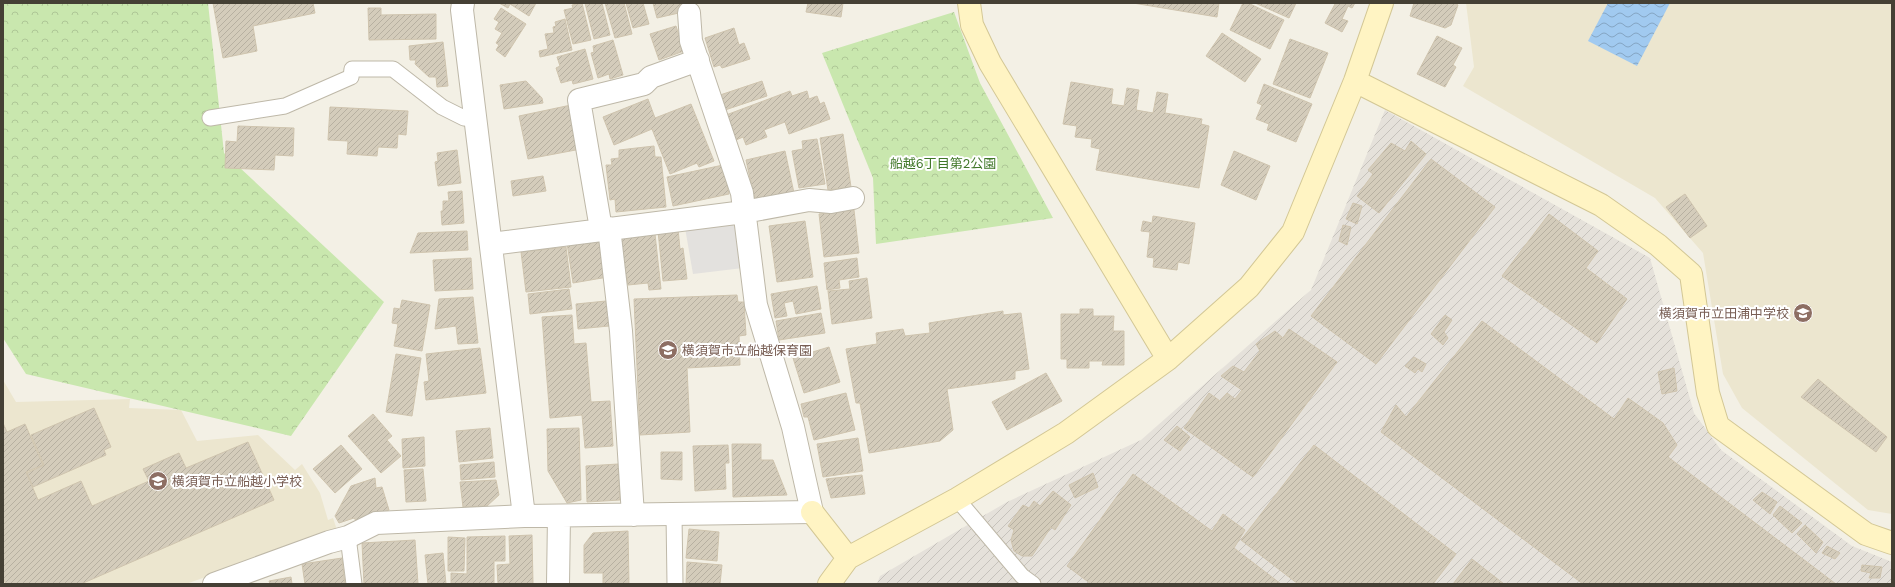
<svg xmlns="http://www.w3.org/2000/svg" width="1895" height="587" font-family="'Work Sans','Noto Sans JP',sans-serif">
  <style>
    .industrial { fill: url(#industrial-furrows) }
    .education { fill: #ece6cf }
    .forest { fill: url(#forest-crowns) }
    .parking { fill: #e3e1de }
    .water { fill: url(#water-waves) }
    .building { fill: url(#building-hatch); stroke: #cfc4ae }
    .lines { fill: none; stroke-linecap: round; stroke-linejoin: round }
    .lane-casing { stroke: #beb8a8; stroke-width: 17 }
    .street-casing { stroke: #beb8a8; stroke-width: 24 }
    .secondary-casing { stroke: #d3c795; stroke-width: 24 }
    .lane { stroke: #fff; stroke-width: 15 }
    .street { stroke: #fff; stroke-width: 22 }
    .secondary { stroke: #fff4c3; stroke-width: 22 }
    .labels { text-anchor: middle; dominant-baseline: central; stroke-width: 4; stroke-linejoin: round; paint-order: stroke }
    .park-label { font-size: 13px; fill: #407728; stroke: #fff }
    .education-label { font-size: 13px; fill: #785e54; stroke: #fff; text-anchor: start }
  </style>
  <defs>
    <pattern id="industrial-furrows" width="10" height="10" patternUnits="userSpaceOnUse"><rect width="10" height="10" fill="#e5e1da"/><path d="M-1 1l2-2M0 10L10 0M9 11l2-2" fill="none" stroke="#c6c2bc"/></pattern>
    <pattern id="forest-crowns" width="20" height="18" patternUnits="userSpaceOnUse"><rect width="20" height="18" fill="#c9e7ae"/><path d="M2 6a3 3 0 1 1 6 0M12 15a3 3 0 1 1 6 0" fill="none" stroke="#aec796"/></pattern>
    <pattern id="water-waves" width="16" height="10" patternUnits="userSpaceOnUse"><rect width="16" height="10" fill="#a1caf0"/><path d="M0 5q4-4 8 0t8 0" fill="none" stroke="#85a5c3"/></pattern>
    <pattern id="building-hatch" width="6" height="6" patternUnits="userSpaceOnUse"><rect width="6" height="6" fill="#d4ccbb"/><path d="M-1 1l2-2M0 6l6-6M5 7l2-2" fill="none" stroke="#b7b0a1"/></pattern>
  </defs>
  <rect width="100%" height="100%" fill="#f3f0e5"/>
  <path class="industrial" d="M1385 110 1650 258 1694 413 1721 450 1852 546 1892 562V584H877L880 576 1007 502 1141 440 1311 290Z"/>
  <path class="education" d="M1466 3H1892V514L1868 510 1742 408 1723 374 1703 253 1655 198 1463 86 1474 67Z
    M3 380 16 402 130 399 129 408 181 410 197 441 258 435 295 470 302 464 320 493 328 520 333 518 337 530 186 584H3Z"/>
  <path class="forest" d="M3 3H208L224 153 384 302 291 436 26 374 3 338Z
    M954 12 980 83 1053 218 876 244 873 178 822 53Z"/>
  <path class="parking" d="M736 215 743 268 693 274 684 222Z"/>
  <path class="water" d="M1608 3H1670L1637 66 1588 41Z"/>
  <path class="building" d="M213 3H313L315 13 253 26 257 51 223 58Z
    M499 3H536L529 16 510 4 508 8Z
    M582 3 591 40 573 44 564 10 573 8 572 5Z
    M585 3H602L610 35 594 39Z
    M605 3H624L632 34 615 38Z
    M626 3H643L649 24 633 28Z
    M653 3H681L683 12 657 18Z
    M808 3H843L841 17 806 12Z
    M1133 3H1219L1217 17Z
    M1243 3H1248L1284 20 1270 49 1230 30Z
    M1255 3H1296L1289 18Z
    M1333 3H1355L1352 8 1348 6 1342 19 1348 21 1342 32 1325 23 1335 4Z
    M1414 3H1455L1458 5 1451 25 1445 28 1410 16Z
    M368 8H381V15L436 14V39L369 40Z
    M501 8 526 24 505 57 496 50 499 45 496 43 502 33 495 29 499 22 494 19Z
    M565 19 572 50 540 57 539 51 548 49 545 34 554 33 553 27 556 26 555 22Z
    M676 26 684 51 659 60 650 34Z
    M734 28 739 45 744 43 750 59 722 68 720 65 714 67 705 38Z
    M1222 33 1261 59 1245 82 1206 56Z
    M1437 36 1462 48 1453 65 1456 67 1445 87 1417 74Z
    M1290 39 1328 53 1310 98 1273 84Z
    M613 40 623 75 610 79 609 74 598 78 591 53 594 52 593 46Z
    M443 42 448 86 437 87 436 77H429L415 64 416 60H410L409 46Z
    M585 49 593 79 573 84 572 80 561 83 556 68 560 66 557 57Z
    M526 81 542 98 543 103 504 109 500 85Z
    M762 81 767 96 725 110 720 95Z
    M1071 82 1113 89 1111 104 1124 106 1127 88 1139 90 1136 110 1153 113 1157 92 1168 94 1165 113 1202 119 1201 124 1209 126 1199 188 1096 170 1100 149 1091 147 1092 139 1075 137 1077 126 1063 124Z
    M1264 84 1312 104 1296 142 1267 130 1269 124 1256 119 1262 105 1257 103Z
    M790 91 792 96 807 91 809 99 817 96 820 104 824 102 830 119 789 134 785 122 764 130 767 137 746 145 743 137 736 140 726 115Z
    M648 99 655 118 691 104 714 161 699 167 697 163 670 174 652 129 614 145 603 117Z
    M571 105 581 149 528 159 519 116Z
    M330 107 408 111 406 135 398 134 397 148 378 147 377 156 347 154 348 141 328 140Z
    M238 126 294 128 293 156 275 155 274 170 225 168 226 141 237 142Z
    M843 134 851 187 828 190 820 138Z
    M817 139 825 184 799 188 792 151 803 149 802 141Z
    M1411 141 1426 154 1379 213 1357 196 1373 174 1368 170 1391 143 1405 151Z
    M654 146 655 157H661L666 207 616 212 615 199 610 200 606 165H612L611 159 619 158V150Z
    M457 150 461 183 438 186 435 162 438 161 437 153Z
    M785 151 794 193 755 201 746 160Z
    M1234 151 1270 166 1256 200 1221 185Z
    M1431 159 1495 207 1376 364 1311 316Z
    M723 165 729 194 673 206 667 177Z
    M543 176 546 191 513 196 511 181Z
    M462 191 464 223 442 225 441 211H443V201H449L448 192Z
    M1685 194 1707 226 1690 238 1666 207Z
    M1353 203 1362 206 1357 224 1346 219Z
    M854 210 859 253 824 257 819 214Z
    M1549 214 1598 251 1586 268 1627 299 1597 343 1502 276Z
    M1153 216 1195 223 1189 264 1178 262 1177 270 1153 267 1154 258 1147 257 1150 232 1141 231 1143 221 1152 223Z
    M805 221 813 277 777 282 769 226Z
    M1343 225 1351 227 1347 245 1339 241Z
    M678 229 680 249 683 248 687 279 663 281 658 231Z
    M467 231 468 250 410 253 418 233Z
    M655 234 661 289 649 290 648 283 628 285 627 277H623L619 238Z
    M602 237 608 277 573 283 567 243Z
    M566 247 571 287 526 292 521 252Z
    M471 258 473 289 435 291 433 260Z
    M857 258 859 277 839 280 840 288 827 290 824 263Z
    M867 278 872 318 832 324 828 291 850 289 849 281Z
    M817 286 821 309 796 314 793 301 784 303 787 316 775 318 771 294Z
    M569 289 572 309 530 314 528 294Z
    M737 295 738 302H744L746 335 739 336 740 365 687 368 690 432 640 435 634 299Z
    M473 297 478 343 458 344 456 326 435 329 439 299Z
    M402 300 430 305 422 351 394 346 398 324 392 323 394 308 400 309Z
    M606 301 609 326 578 329 576 304Z
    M1080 309H1093V316H1114L1113 331H1124V365H1102L1103 361H1089V368H1067V359H1061V314H1080Z
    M1003 311V315L1021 313 1029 369 1015 371V379L947 389 953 430 940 441 869 453 860 403H856L846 349 877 344 876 333 903 329 905 336 930 333 929 323Z
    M821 313 825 333 779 340 776 321Z
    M572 315 574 344 586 343 591 402 610 401 613 446 585 448 582 415 550 418 542 317Z
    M1445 315 1452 320 1444 332 1448 338 1443 345 1431 334Z
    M1482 321 1614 419 1628 398 1663 423 1677 445 1668 457 1836 584H1583L1381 432 1396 405 1406 417Z
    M1289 329 1337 362 1253 477 1184 428 1209 393 1220 401 1227 393 1235 399 1242 390 1221 376 1233 366 1244 372 1260 351 1256 344 1275 331 1283 338Z
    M829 347 840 382 804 393 793 358Z
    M480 348 486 393 426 400 424 382 429 381 426 354Z
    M396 354 421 358 412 416 386 412Z
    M1414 357 1426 364 1422 372 1418 369 1415 373 1405 366Z
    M1674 368 1677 391 1662 394 1658 372Z
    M1046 373 1062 401 1007 430 992 402Z
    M1818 379 1887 437 1876 452 1801 397Z
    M846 393 855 430 814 440 808 417H804L801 404Z
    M94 408 111 447 104 450 106 455 33 487 27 473 44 465 31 435Z
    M373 414 392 436 387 440 401 456 381 473 348 436Z
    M3 423 7 432 25 424 43 465 26 472 38 500 81 481 92 506 149 481 143 469 179 453 186 468 248 442 274 500 81 584H6L3 578Z
    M1177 426 1190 437 1180 451 1164 440Z
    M490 428 493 458 459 462 456 431Z
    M579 428 581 500 567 503 548 471 547 429Z
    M424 437 425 466 403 468 402 439Z
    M858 438 863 471 823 477 817 444Z
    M732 444H761V460H773L787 495 733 497Z
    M341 445 362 469 335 493 313 469Z
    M728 445 729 463H725L726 489 695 491 693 446Z
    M1314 445 1456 554 1433 584H1298L1241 540Z
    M661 452H682V480L661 479Z
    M494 462 495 477 461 480 460 465Z
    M618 464 620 500 587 502 586 466Z
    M423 469 426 501 406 502 404 470Z
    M1093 473 1098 487 1075 498 1069 485Z
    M1133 474 1212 531 1223 514 1245 530 1234 548 1281 584H1091L1067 566Z
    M862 475 865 494 831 498 826 479Z
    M375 478 376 488 382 487 389 510 357 522 354 518 339 523 335 516 351 486Z
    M496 480 499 495 487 506 463 507 460 482Z
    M1053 491 1071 505 1055 530 1051 527 1032 556H1022L1014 551 1011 540 1014 530 1008 526 1023 505 1029 508 1034 501 1040 506Z
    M1762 492 1777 502 1770 514 1753 500Z
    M1780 506 1802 523 1792 533 1773 515Z
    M1805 525 1823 542 1816 553 1797 534Z
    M689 529 719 532 717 561 686 558Z
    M628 531 629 584H603V573H584V545L593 533Z
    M532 535 533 584H498L497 565 510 564 509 536Z
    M505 536V561H494V584H451V573L467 574V537Z
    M448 537 465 538 464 571H448Z
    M415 540 418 584H364L362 543Z
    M1827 546 1840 553 1835 559 1822 553Z
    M443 553 446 584H428L425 555Z
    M342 558 345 584H305L302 564Z
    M1472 559 1504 584H1453Z
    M687 562 722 565 720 584H686Z
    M1862 565 1882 567 1880 578H1869L1871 573 1861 571Z
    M291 577 292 584H270L269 581Z"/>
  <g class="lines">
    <g class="lane-casing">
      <path id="lane" d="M210 118 285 106 351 77 352 69H393L442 107 464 118 476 119
        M957 499 1022 576 1033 584
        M674 515 675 584
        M348 537 354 584"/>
    </g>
    <g class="street-casing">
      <path id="street" d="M463 3 462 10 524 516
        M609 228 621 331 633 515
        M601 229 579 100 644 84 651 77 698 60
        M491 244 744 212 809 200 831 202 853 198
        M214 584 329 542 348 537 376 523 524 516 812 512 793 427 756 305 742 193 691 41 689 13
        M558 584 559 516"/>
    </g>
    <g class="secondary-casing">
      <path id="secondary" d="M969 3 972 25 990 63 1168 359
        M1355 81 1601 205 1658 245 1691 274 1708 393 1718 426 1866 534 1892 543
        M812 512 848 558
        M829 584 848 558 957 499 1066 433 1168 359 1249 287 1293 232 1355 81 1382 3"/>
    </g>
    <use href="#lane" class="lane"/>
    <use href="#street" class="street"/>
    <use href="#secondary" class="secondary"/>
  </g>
  <defs>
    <g id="school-disc" transform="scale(1)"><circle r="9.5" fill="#8d6e63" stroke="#fff"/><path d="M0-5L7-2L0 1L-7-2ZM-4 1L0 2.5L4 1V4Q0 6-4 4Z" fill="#fff"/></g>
  </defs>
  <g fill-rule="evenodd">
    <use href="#school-disc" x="1803" y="313"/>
    <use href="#school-disc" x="668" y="350"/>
    <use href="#school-disc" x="158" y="481"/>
  </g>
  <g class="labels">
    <g class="park-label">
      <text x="943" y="163">船越6丁目第2公園</text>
    </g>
    <g class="education-label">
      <text x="1789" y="313" text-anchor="end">横須賀市立田浦中学校</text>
      <text x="682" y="350">横須賀市立船越保育園</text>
      <text x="172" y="481">横須賀市立船越小学校</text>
    </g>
  </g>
  <rect width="1895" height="587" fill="none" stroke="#454035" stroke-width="8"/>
</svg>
